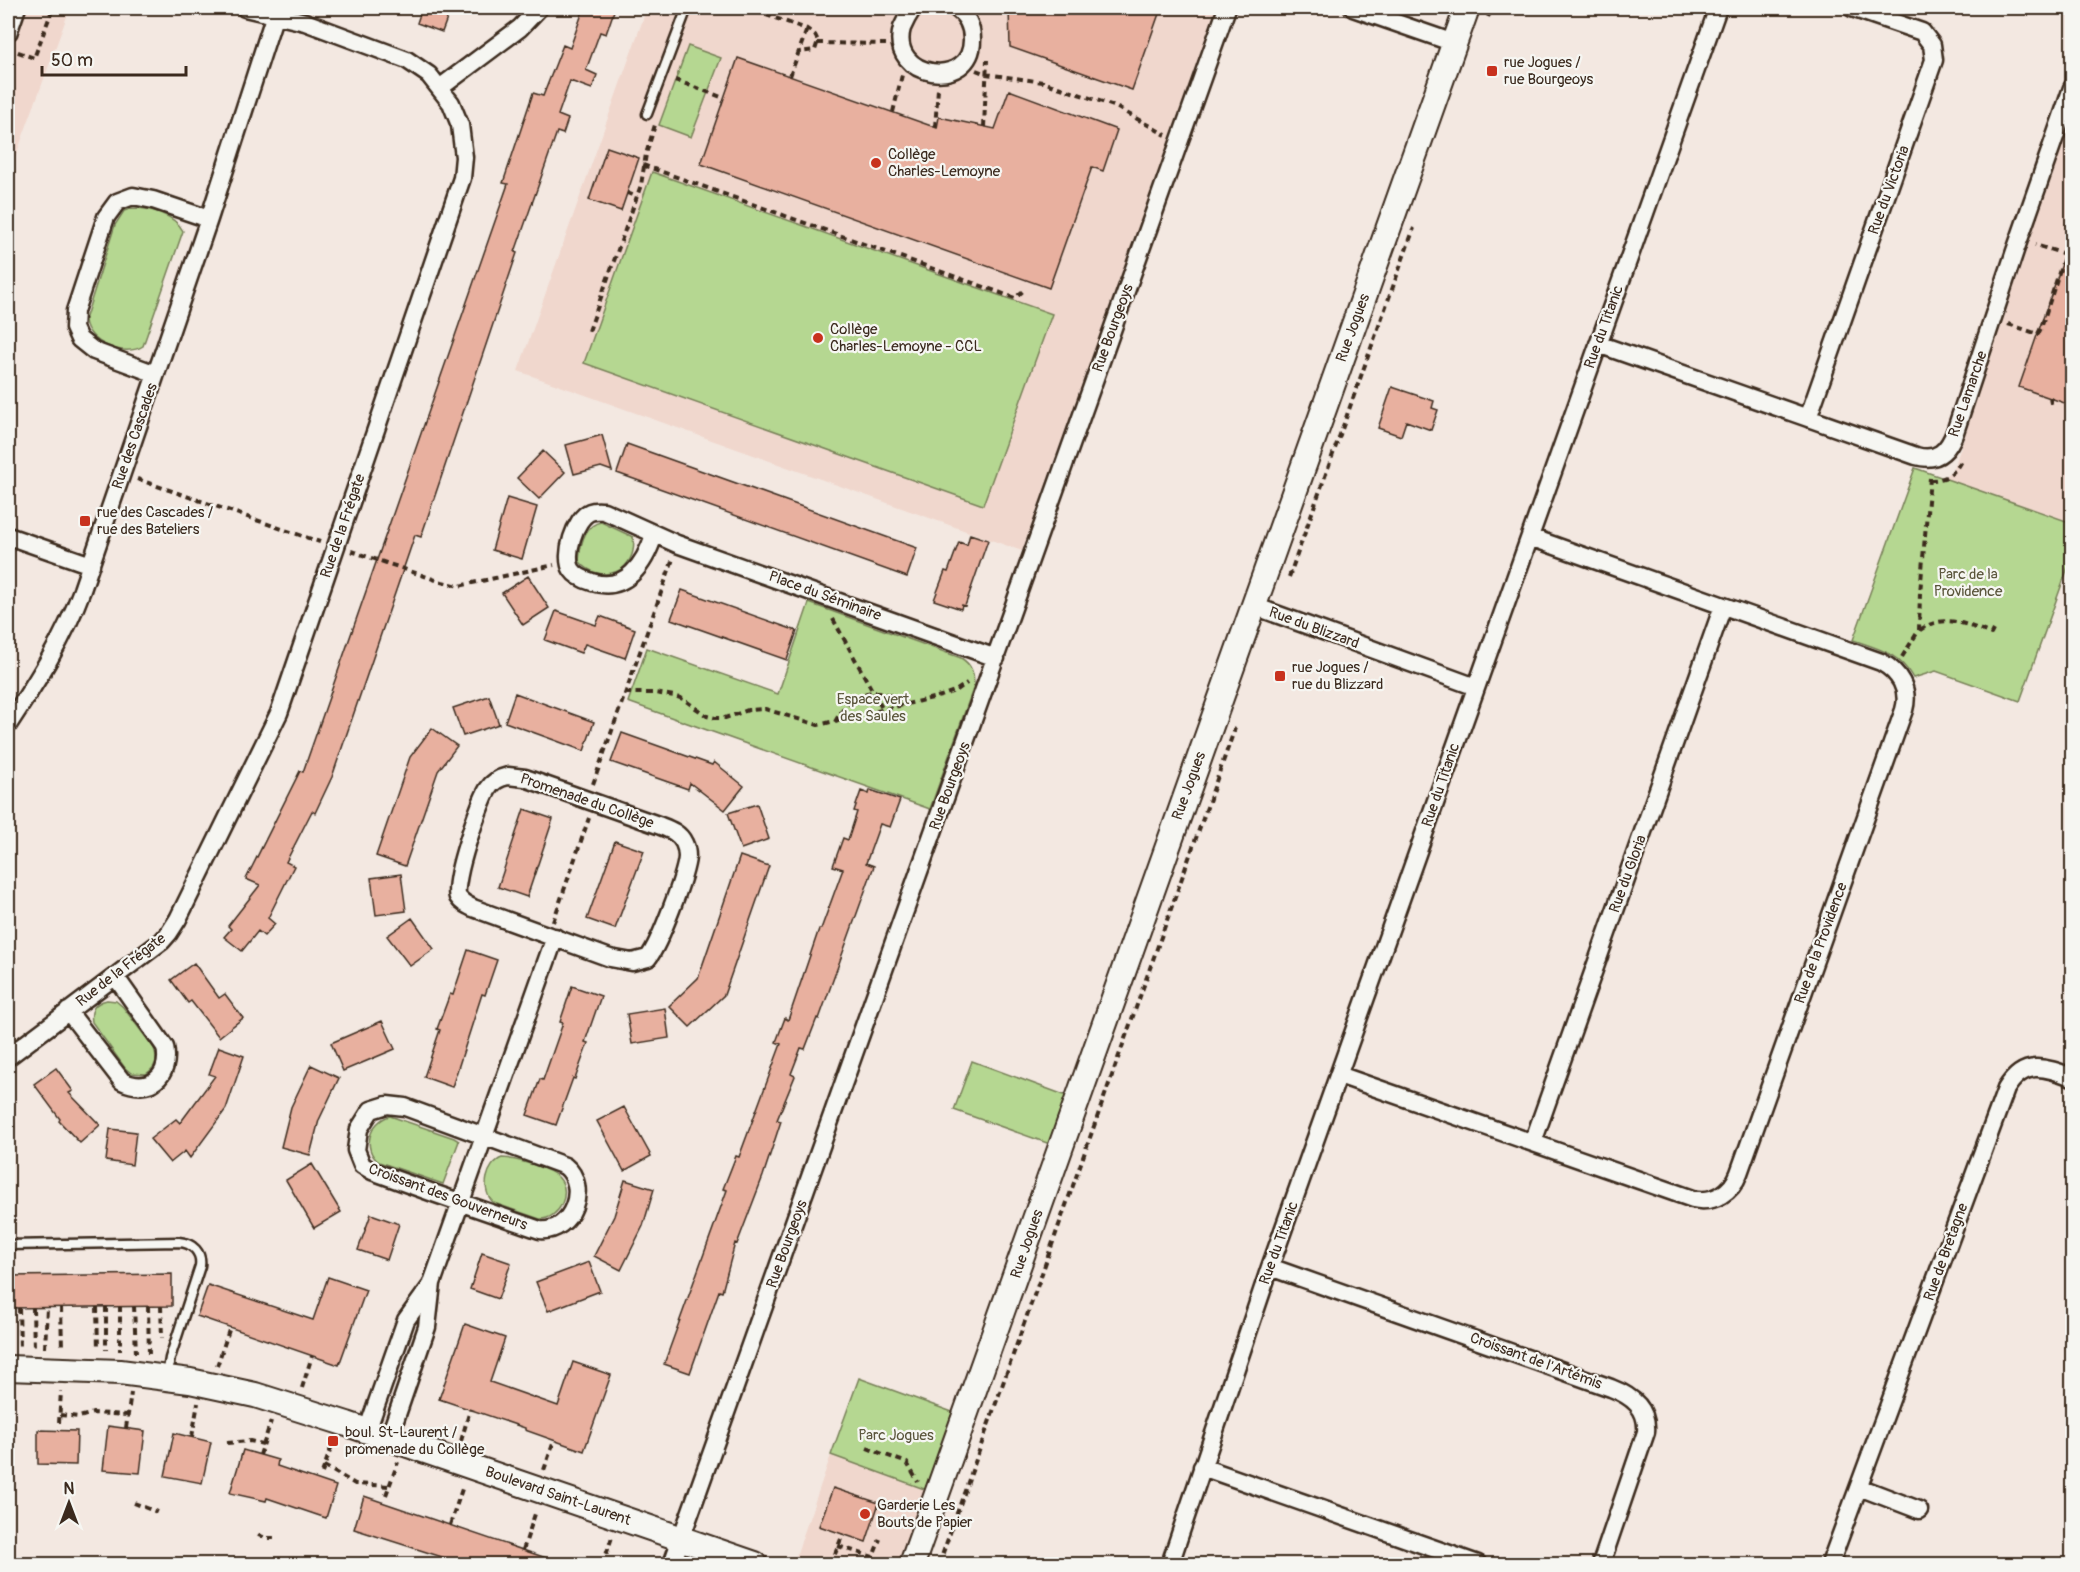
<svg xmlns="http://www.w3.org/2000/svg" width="2080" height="1572" font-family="Pangolin,sans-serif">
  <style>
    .built { fill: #f0d7cd }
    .green { fill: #b5d791; stroke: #788058; stroke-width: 1.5 }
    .building { fill: #e8b09f; stroke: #3b2a1e; stroke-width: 1.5 }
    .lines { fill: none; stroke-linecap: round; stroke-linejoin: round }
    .lane-casing { stroke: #3b2a1e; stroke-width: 13 }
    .street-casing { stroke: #3b2a1e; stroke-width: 21 }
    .secondary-casing { stroke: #3b2a1e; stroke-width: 28 }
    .path { stroke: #3b2a1e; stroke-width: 4; stroke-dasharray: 6 4.5; stroke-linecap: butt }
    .lane { stroke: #f6f6f2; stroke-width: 8 }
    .street { stroke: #f6f6f2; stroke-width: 16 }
    .secondary { stroke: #f6f6f2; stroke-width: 24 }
    .poi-dot { fill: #c8321e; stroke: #f6f6f2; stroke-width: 2 }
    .labels { text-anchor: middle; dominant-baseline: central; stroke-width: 4.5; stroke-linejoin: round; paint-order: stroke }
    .poi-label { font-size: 15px; fill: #3b2a1e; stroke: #f6f6f2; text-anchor: start }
    .street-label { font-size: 15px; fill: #3b2a1e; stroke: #f6f6f2 }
    .park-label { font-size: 15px; fill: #5a553b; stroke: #f6f6f2 }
  </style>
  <rect width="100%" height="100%" fill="#f3e8e1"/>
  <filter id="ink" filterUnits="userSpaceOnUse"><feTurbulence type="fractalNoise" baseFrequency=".0167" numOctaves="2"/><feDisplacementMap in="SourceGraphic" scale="12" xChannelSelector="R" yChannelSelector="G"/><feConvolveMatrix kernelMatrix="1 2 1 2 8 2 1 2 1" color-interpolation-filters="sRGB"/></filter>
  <g filter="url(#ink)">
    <path class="built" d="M8 8H70L8 177Z
      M647 8H1216L1022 551 518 371Z
      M2072 113V523L1943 478 1951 471 1957 459Z
      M831 1455 927 1490 900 1564H821L796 1556Z"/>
    <path class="green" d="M688 46 721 58 691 137 659 125Z
      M652 172 1052 314 983 505 584 363Z
      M133 208C150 208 175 215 183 231L143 346C125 358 87 343 85 320L115 225 124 211Z
      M1915 468 2072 523V556L2020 701 1936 671 1913 678C1899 653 1880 649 1853 640Z
      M601 522 633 537C639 571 601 587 579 561 580 546 584 525 601 522Z
      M809 603 961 658C972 665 974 673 974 686L930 809 628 702 647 648 778 694Z
      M107 1000 116 1001 123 1007 154 1048C158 1060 156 1067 146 1074L131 1073 125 1068 92 1022C90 1010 94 1003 107 1000Z
      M972 1061 1067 1096 1050 1144 954 1110Z
      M390 1116 454 1138 459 1141 443 1184 379 1162C361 1149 370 1121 390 1116Z
      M502 1158C514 1158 552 1169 559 1178 572 1192 560 1219 540 1219L494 1203C480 1191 486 1164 502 1158Z
      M859 1378 955 1413 927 1490 831 1455Z"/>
    <path class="building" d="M422 8H451L442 32 417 23Z
      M584 8H615L606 34 600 32 586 70 597 75 592 89 570 81 558 115 568 119 563 134 557 132 515 252 517 253 421 537 415 535 332 777 315 813 312 811 286 862 294 866 268 918 275 924 264 936 258 931 242 951 224 937 231 929 228 926 260 885 246 879 300 771 303 772 508 184 503 183 533 93 543 96 563 45 570 48Z
      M1009 8H1161L1132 90 1010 47Z
      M738 58 937 128 939 117 995 129 1009 90 1117 130 1103 171 1092 167 1049 288 701 164Z
      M607 147 639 158 621 211 589 200Z
      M2070 241 2073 242V406L2019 387Z
      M1392 387 1434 401 1432 408 1438 410 1431 430 1406 421 1401 436 1378 428Z
      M602 435 612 471 601 467 574 474 566 445Z
      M627 444 917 548 907 577 617 473Z
      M543 451 565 472 539 499 517 478Z
      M507 498 537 507 522 559 492 550Z
      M970 534 988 540 965 606 962 605 961 609 934 600 945 571 948 572 959 542 967 545Z
      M528 576 549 608 523 625 502 593Z
      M682 590 797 631 787 660 671 619Z
      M556 611 596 625 600 616 635 629 625 658 585 644 581 653 545 640Z
      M515 693 594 722 584 751 505 722Z
      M489 696 499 724 463 736 453 708Z
      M432 728 457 746 438 771 405 866 376 856 410 757Z
      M622 733 712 765 714 762 744 786 725 810 690 783 688 789 611 762Z
      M870 790 900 800 890 827 880 824 866 863 874 866 819 1019 817 1018 805 1049 801 1048 791 1074 795 1076 777 1120 781 1121 763 1176 737 1244 735 1243 722 1292 719 1291 690 1373 664 1364 727 1190 723 1189 736 1156 739 1157 781 1044 776 1042 785 1018 788 1020 819 929H821L843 869 833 866 843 838 848 840 857 812 854 811 861 791 869 794Z
      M757 804 769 839 741 849 728 813Z
      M524 809 553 819 527 897 498 887Z
      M615 841 644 851 615 929 587 919Z
      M740 856 769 866 724 995 690 1027 669 1006 698 978Z
      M401 874 406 911 376 915 371 878Z
      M412 918 434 949 410 966 387 936Z
      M468 950 497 960 485 995 482 994 452 1087 424 1077 440 1030 437 1029 450 994 453 995Z
      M194 963 219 998 225 994 243 1018 219 1037 191 1001 188 1003 171 980Z
      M572 986 601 996 585 1042 588 1043 575 1079 573 1078 556 1125 527 1115 540 1079 543 1080 563 1023 560 1022Z
      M665 1008 669 1038 632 1044 627 1014Z
      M382 1021 395 1049 343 1071 331 1043Z
      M219 1047 244 1056 226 1109 190 1158 185 1151 170 1163 150 1139 176 1119 180 1123 215 1076 209 1074Z
      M311 1065 339 1078 319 1120 310 1155 281 1147 291 1107Z
      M56 1068 73 1091 69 1093 100 1125 80 1143 59 1121 60 1119 34 1084Z
      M624 1107 651 1156 624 1171 597 1121Z
      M110 1129 136 1132 132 1165 106 1161Z
      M312 1164 341 1212 314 1228 286 1180Z
      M625 1180 654 1189 643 1226 621 1270 594 1256 614 1216Z
      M371 1214 399 1224 387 1260 358 1250Z
      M482 1253 511 1263 498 1299 470 1289Z
      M589 1262 600 1291 548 1311 536 1282Z
      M172 1274V1306L8 1308V1276Z
      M328 1277 366 1290 339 1365 197 1316 208 1285 313 1320Z
      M465 1324 505 1338 490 1382 558 1406 573 1362 611 1375 584 1451 525 1430V1428L439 1399Z
      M108 1426 145 1431 140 1473 103 1470Z
      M38 1430 77 1431 76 1465 38 1464Z
      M174 1433 211 1442 202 1483 165 1476Z
      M243 1450 278 1460 277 1466 336 1486 326 1518 267 1498 266 1501 230 1493Z
      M833 1488 879 1503 866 1542 819 1526Z
      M364 1496 558 1562 557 1564H464L354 1529Z"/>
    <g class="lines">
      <g class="lane-casing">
        <path id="lane" d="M8 33 12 34 21 8
          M647 114 687 8
          M8 1245 179 1242C193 1243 202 1253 200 1266L170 1358 167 1376"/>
      </g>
      <g class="street-casing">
        <path id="street" d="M913 8C909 14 905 21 902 28 888 79 973 91 972 39 972 26 966 15 956 8
          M1353 8 1454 43
          M441 87 520 28 539 8
          M1598 344 1916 456C1937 462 1948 451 1955 432L2015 251 2072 88
          M156 374 94 351 79 339 74 328 75 311 106 217 117 202 133 196 153 200 209 219
          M1808 418 1934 60 1932 45 1922 32 1852 8
          M654 535C645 563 626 593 592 582 585 580 576 576 572 570 563 556 575 518 590 512 595 510 600 511 604 511L677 544 996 658
          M8 536 91 565
          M1254 606 1476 687
          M8 725C37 681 64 639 82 590L209 219 277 8
          M508 776 525 778 658 825C668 829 679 832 684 843 686 847 687 852 687 857 686 874 659 945 648 958L632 962 610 958 473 908C467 905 461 902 458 897 451 884 480 802 488 789 493 781 499 778 508 776Z
          M68 1011 122 1081C149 1094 171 1077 165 1047L115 976
          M8 1057 162 941 169 933 178 919 279 713 462 178 464 157 460 125 451 103 429 75 407 60 305 22 245 8
          M1339 1075 1693 1199C1714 1204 1732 1192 1739 1173L1904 710C1910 689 1899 672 1881 662L1530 537
          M387 1105 405 1107 565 1166C590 1186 572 1233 540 1230L436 1194 372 1171 362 1165 356 1150 359 1129 371 1110Z
          M1533 1142 1723 606
          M1270 1267 1611 1388C1632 1396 1648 1408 1646 1432L1601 1564
          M367 1431 406 1320 430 1287
          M389 1438 427 1327 432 1283 555 937
          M1202 1467 1478 1564
          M1859 1487 1919 1510
          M672 1564 1227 8
          M1170 1564 1270 1267 1718 8
          M1830 1564 2006 1089C2024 1059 2045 1067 2072 1077"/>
      </g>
      <g class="secondary-casing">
        <path id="secondary" d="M8 1368 120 1372 190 1381 255 1395 347 1424 755 1564
          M912 1564 1467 8"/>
      </g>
      <path class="path" d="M746 8 807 29 815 35 818 41 815 50 799 52
        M1488 17 1492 8
        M817 43 886 44
        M8 48 34 58 53 8
        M976 70 986 74 1043 82 1114 106 1166 135
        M790 76 807 29
        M675 80 724 98
        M893 112 902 75
        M935 127 938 89
        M984 127 987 60
        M643 165 1015 298 1024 290
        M627 193 637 197
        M2008 324 2038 334 2041 328 2065 254 2035 245
        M589 331 641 185 646 154 655 125
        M2050 398 2052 408
        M137 479 320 542
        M1930 480C1947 480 1955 473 1962 459
        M351 551 442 582 459 586 554 565
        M1289 577 1414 228
        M833 619 883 710
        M1920 630C1945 613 1966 624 1991 634L1993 630
        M1902 657 1919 630 1920 593 1930 478
        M625 693H654L675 696 683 699 707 716 715 718H725L748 710 765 709 818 725 941 696 957 690 967 683
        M835 722C851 692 877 682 904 704
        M593 784 673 559
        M553 922 589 818
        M120 1306V1351
        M134 1306 136 1353
        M148 1306 149 1355
        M161 1306 162 1338
        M61 1307 62 1348
        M97 1307 98 1349
        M106 1307V1350
        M19 1308 20 1348
        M33 1308 34 1348
        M45 1348 47 1308
        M217 1366 230 1327
        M302 1388 312 1356
        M60 1415 79 1417 93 1413 128 1415
        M59 1423 61 1391
        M126 1428 131 1393
        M192 1437 198 1403
        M461 1441 470 1410
        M227 1443 250 1441 263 1444
        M867 1448 907 1463 918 1482
        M260 1455 271 1421
        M324 1466 355 1484 389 1486
        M544 1470 554 1441
        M322 1473 334 1440
        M386 1495 398 1462
        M134 1503 157 1512
        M450 1525 463 1486
        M258 1535 266 1538H278
        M838 1546 873 1557 880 1539
        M523 1550 536 1511
        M603 1564 612 1537
        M831 1564 843 1534
        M939 1564 1235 728"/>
      <use href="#lane" class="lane"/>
      <use href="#street" class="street"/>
      <use href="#secondary" class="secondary"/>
    </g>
  </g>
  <g class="poi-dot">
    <rect x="1486" y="65" width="12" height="12" rx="3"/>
    <circle cx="876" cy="163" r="6"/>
    <circle cx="818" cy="338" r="6"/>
    <rect x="79" y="515" width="12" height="12" rx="3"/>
    <rect x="1274" y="670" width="12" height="12" rx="3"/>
    <rect x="327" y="1435" width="12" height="12" rx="3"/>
    <circle cx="865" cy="1514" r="6"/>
  </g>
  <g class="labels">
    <g class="poi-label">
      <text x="1504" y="62">rue Jogues /<tspan x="1504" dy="17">rue Bourgeoys</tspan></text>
      <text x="888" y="154">Collège<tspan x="888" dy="17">Charles-Lemoyne</tspan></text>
      <text x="830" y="329">Collège<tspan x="830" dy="17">Charles-Lemoyne - CCL</tspan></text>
      <text x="97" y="512">rue des Cascades /<tspan x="97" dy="17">rue des Bateliers</tspan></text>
      <text x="1292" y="667">rue Jogues /<tspan x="1292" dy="17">rue du Blizzard</tspan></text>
      <text x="345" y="1432">boul. St-Laurent /<tspan x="345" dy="17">promenade du Collège</tspan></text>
      <text x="877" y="1505">Garderie Les<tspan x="877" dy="17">Bouts de Papier</tspan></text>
    </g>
    <g class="street-label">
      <text transform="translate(1889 190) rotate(-70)">Rue du Victoria</text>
      <text transform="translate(1604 327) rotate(-70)">Rue du Titanic</text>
      <text transform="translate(1113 328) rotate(-70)">Rue Bourgeoys</text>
      <text transform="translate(1353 328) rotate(-70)">Rue Jogues</text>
      <text transform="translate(1968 394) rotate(-71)">Rue Lamarche</text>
      <text transform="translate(135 436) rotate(-71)">Rue des Cascades</text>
      <text transform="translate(343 526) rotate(-71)">Rue de la Frégate</text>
      <text transform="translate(825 596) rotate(20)">Place du Séminaire</text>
      <text transform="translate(1314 628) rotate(20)">Rue du Blizzard</text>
      <text transform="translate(1441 785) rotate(-71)">Rue du Titanic</text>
      <text transform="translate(950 786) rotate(-70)">Rue Bourgeoys</text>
      <text transform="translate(1189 786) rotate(-70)">Rue Jogues</text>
      <text transform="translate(587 801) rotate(19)">Promenade du Collège</text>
      <text transform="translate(1628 874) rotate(-70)">Rue du Gloria</text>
      <text transform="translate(1821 943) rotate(-70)">Rue de la Providence</text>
      <text transform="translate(121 970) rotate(-38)">Rue de la Frégate</text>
      <text transform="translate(448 1197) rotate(20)">Croissant des Gouverneurs</text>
      <text transform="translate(1279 1243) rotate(-70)">Rue du Titanic</text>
      <text transform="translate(787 1244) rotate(-70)">Rue Bourgeoys</text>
      <text transform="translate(1027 1244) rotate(-71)">Rue Jogues</text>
      <text transform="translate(1946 1252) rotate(-70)">Rue de Bretagne</text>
      <text transform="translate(1536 1361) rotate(20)">Croissant de l'Artémis</text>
      <text transform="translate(558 1496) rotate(19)">Boulevard Saint-Laurent</text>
    </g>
    <g class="park-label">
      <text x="1968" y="574">Parc de la<tspan x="1968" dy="17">Providence</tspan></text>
      <text x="873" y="699">Espace vert<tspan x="873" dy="17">des Saules</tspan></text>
      <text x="896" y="1435">Parc Jogues</text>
    </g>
  </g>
  <rect width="2080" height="1572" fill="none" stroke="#f6f6f2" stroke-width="30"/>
  <rect x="15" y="15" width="2050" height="1542" fill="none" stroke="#3b2a1e" stroke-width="2" filter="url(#ink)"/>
  <g transform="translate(69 1503)" stroke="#f6f6f2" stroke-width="4.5" paint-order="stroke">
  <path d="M0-4.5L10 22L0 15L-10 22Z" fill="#3b2a1e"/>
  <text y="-9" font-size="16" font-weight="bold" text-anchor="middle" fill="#3b2a1e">N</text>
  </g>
  <path d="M42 66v9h144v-9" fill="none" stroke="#3b2a1e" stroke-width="3"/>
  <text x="51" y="66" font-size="18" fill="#3b2a1e" stroke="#f6f6f2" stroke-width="4.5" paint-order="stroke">50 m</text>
</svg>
